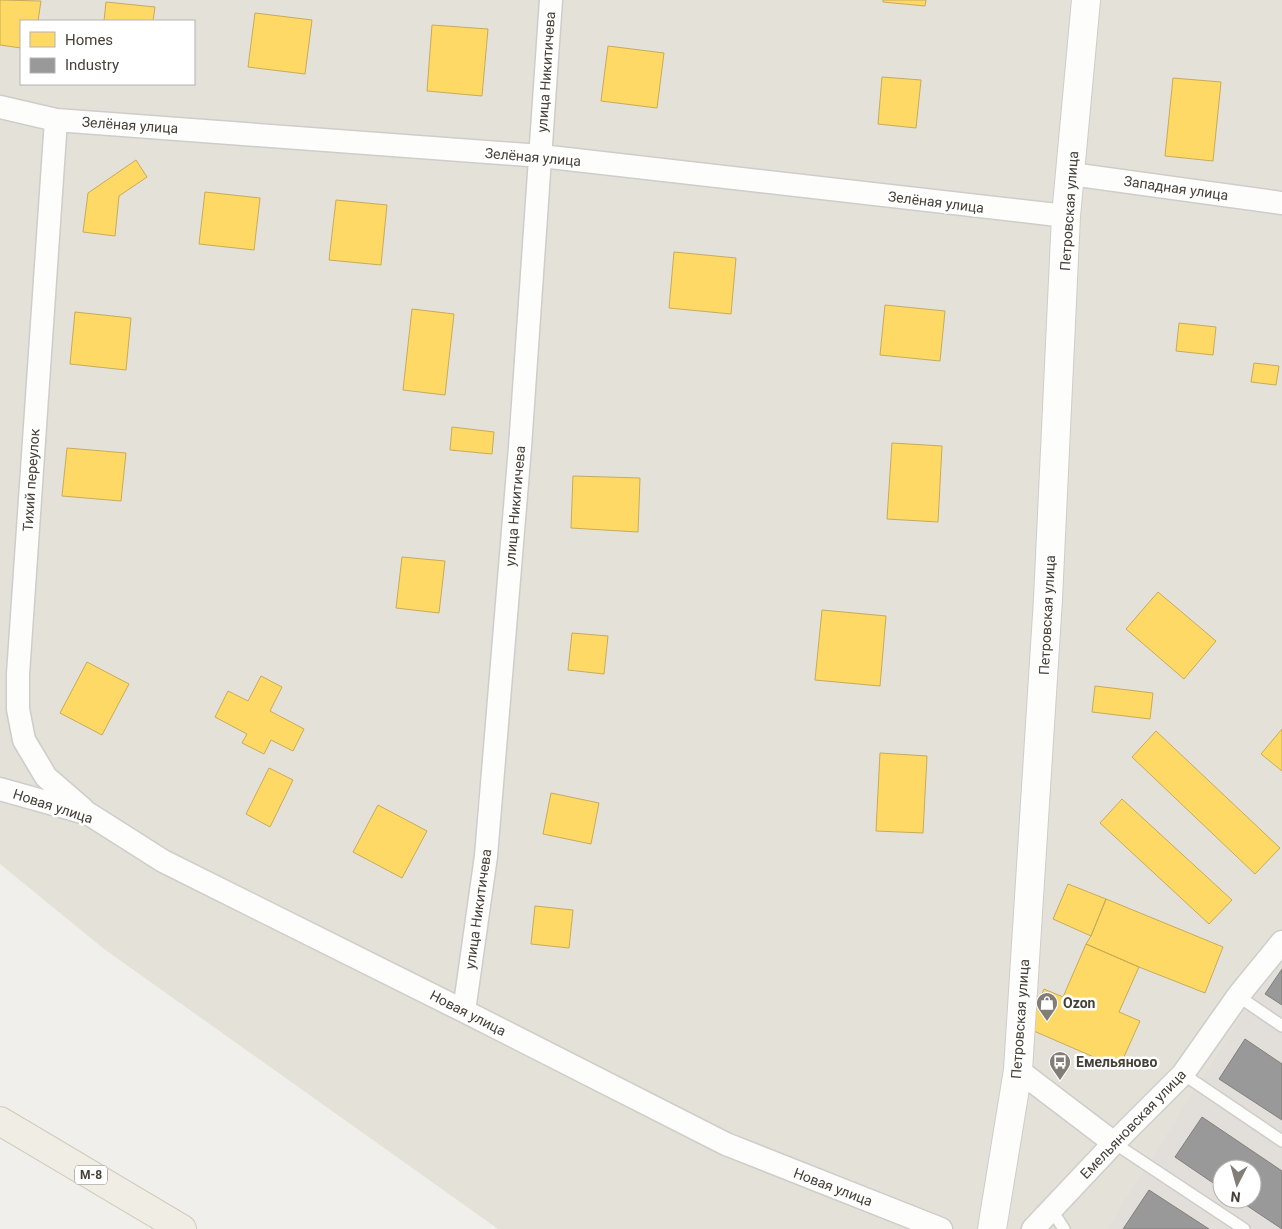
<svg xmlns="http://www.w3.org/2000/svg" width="1282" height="1229" font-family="Roboto,sans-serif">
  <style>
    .residential { fill: #e4e1d9; fill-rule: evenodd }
    .industrial { fill: #e2dfdb; fill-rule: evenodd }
    .homes { fill: #ffd966; stroke: #c8ab58 }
    .industry { fill: #999; stroke: #807f7c }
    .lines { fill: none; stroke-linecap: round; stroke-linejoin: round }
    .service-casing { stroke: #cfcdc9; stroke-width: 14 }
    .minor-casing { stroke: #cfcdc9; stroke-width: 25 }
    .tertiary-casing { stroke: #cfcdc9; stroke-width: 30 }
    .primary-casing { stroke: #d1cbbb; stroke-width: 30 }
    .service { stroke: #fdfdfc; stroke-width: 11 }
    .minor { stroke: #fdfdfc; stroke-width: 22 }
    .tertiary { stroke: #fdfdfc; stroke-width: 28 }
    .primary { stroke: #f0ede5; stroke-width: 28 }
    .labels { text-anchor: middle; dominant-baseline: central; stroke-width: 5; stroke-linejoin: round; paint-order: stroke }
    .shield { fill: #fff; stroke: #7e7a74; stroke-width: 1 }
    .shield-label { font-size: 12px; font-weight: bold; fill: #464138 }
    .street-label { font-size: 14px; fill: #464138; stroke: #fff }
    .poi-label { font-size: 14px; font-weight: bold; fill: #464138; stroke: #fff; text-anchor: start }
  </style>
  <rect width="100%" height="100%" fill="#f1efeb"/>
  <path class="residential" d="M0 0H1282V1229H498L104 949 0 864ZM21 21H194V84H21ZM1222 1169H1252V1199H1222Z"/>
  <path class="industrial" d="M1282 952V1229H1107ZM1222 1169H1252V1199H1222Z"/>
  <path class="homes" d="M0 0 41 1 38 21H21V48L0 45Z
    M883 0H926L925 6 883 2Z
    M106 2 155 7 153 21H104Z
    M255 13 312 20 305 74 248 67Z
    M432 25 488 29 482 96 427 91Z
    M608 46 664 53 657 108 601 101Z
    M882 77 921 80 916 128 878 124Z
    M1173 78 1221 82 1213 161 1165 156Z
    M136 160 147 177 119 196 115 236 83 232 88 193Z
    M205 192 260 198 254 250 199 244Z
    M336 200 387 205 381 265 329 260Z
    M674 252 736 258 731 314 669 308Z
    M885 305 945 311 940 361 880 355Z
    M412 309 454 314 445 395 403 390Z
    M75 312 131 318 126 370 70 364Z
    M1179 323 1216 327 1213 355 1176 351Z
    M1254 363 1279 366 1276 385 1251 382Z
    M452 427 494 432 492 454 450 450Z
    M892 443 942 446 938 522 887 519Z
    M67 448 126 453 121 501 62 496Z
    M573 476 640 478 638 532 571 528Z
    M402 557 445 561 439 613 396 608Z
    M1158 592 1216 641 1184 679 1126 629Z
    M822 610 886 616 880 686 815 680Z
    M572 633 608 636 604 674 568 670Z
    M87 662 129 684 102 735 60 713Z
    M261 676 282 687 270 711 304 729 293 751 271 740 264 754 242 743 247 734 215 717 228 691 248 701Z
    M1095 686 1153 693 1150 719 1092 712Z
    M1282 729V771L1261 754Z
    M1156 731 1280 848 1255 874 1132 757Z
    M880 753 927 756 923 833 876 831Z
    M269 768 293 780 270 827 246 814Z
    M551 793 599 803 591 844 543 834Z
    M1122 799 1232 900 1209 924 1100 823Z
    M378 805 427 831 402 878 353 852Z
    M1068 884 1106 899 1091 936 1053 919Z
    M1106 899 1223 947 1205 993 1139 967 1086 944 1091 936Z
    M535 906 573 910 569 948 531 944Z
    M1086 944 1139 967 1119 1012 1140 1021 1119 1068 1027 1028 1044 989 1063 997Z"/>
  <path class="industry" d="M1282 969V1005L1265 994Z
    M1245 1039 1282 1064V1120L1219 1079Z
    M1202 1117 1282 1171V1229L1237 1199H1252V1169H1222V1189L1175 1157Z
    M1149 1190 1209 1229H1123Z"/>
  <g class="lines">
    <g class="service-casing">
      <path id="service" d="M1238 996 1282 1026
        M1183 1074 1282 1141
        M1114 1143 1244 1229
        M1051 1209 1064 1229"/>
    </g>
    <g class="minor-casing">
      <path id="minor" d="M0 107 56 120 541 156 1066 216
        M56 120 18 674V709L24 740 46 777 83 809
        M1071 174 1282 203
        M0 789 89 814 163 861 464 1011 726 1144 941 1229
        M464 1011 486 856 520 447 551 0
        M1018 1070 1114 1143
        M1033 1229 1114 1143 1183 1074 1238 996 1282 942"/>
    </g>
    <g class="tertiary-casing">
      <path id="tertiary" d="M992 1229 1018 1070 1048 599 1066 216 1086 0"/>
    </g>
    <g class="primary-casing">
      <path id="primary" d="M0 1121 182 1229"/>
    </g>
    <use href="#service" class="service"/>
    <use href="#minor" class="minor"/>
    <use href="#tertiary" class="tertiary"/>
    <use href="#primary" class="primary"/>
  </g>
  <defs>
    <g id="shop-pin" transform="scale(1.125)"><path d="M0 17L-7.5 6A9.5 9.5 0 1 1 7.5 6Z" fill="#827e77" stroke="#fff"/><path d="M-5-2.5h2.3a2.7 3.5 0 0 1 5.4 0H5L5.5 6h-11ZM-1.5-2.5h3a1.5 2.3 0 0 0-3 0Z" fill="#fff"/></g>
    <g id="bus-pin" transform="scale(1.125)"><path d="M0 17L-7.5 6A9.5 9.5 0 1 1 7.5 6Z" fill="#827e77" stroke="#fff"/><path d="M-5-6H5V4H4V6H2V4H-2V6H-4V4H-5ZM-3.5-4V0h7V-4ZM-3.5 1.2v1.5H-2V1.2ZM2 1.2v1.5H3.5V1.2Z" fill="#fff"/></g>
  </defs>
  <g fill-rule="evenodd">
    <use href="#shop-pin" x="1047" y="1003"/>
    <use href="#bus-pin" x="1060" y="1062"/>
  </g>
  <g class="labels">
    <rect class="shield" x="75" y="1165.5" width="32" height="19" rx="4"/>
    <g class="shield-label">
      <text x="91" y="1175">М-8</text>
    </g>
    <g class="street-label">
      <text transform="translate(546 72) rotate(-86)">улица Никитичева</text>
      <text transform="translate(130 125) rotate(4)">Зелёная улица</text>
      <text transform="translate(533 157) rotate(5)">Зелёная улица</text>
      <text transform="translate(1176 188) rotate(8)">Западная улица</text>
      <text transform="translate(936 202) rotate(7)">Зелёная улица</text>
      <text transform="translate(1069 211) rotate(-86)">Петровская улица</text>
      <text transform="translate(31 480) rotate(-86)">Тихий переулок</text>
      <text transform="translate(515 506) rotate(-85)">улица Никитичева</text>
      <text transform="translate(1047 615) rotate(-87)">Петровская улица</text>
      <text transform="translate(53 806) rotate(18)">Новая улица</text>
      <text transform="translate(478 909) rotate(-82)">улица Никитичева</text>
      <text transform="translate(468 1013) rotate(27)">Новая улица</text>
      <text transform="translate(1020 1019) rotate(-86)">Петровская улица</text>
      <text transform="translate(1133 1124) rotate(-46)">Емельяновская улица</text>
      <text transform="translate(833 1187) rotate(21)">Новая улица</text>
    </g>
    <g class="poi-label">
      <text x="1063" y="1003">Ozon</text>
      <text x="1076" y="1062">Емельяново</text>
    </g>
  </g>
  <rect x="20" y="20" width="175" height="65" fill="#ffffff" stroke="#b5b3af"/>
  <rect x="30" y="32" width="25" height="15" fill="#ffd966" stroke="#b5b3af"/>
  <text x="65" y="45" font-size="15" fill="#464138">Homes</text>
  <rect x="30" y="58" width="25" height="15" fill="#999999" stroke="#b5b3af"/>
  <text x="65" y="70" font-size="15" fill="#464138">Industry</text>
  <g transform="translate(1237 1184) rotate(186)"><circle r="24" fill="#ffffff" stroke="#b5b3af"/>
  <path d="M0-4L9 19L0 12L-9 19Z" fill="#827e77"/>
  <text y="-8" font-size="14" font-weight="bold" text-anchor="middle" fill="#464138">N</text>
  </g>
</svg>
